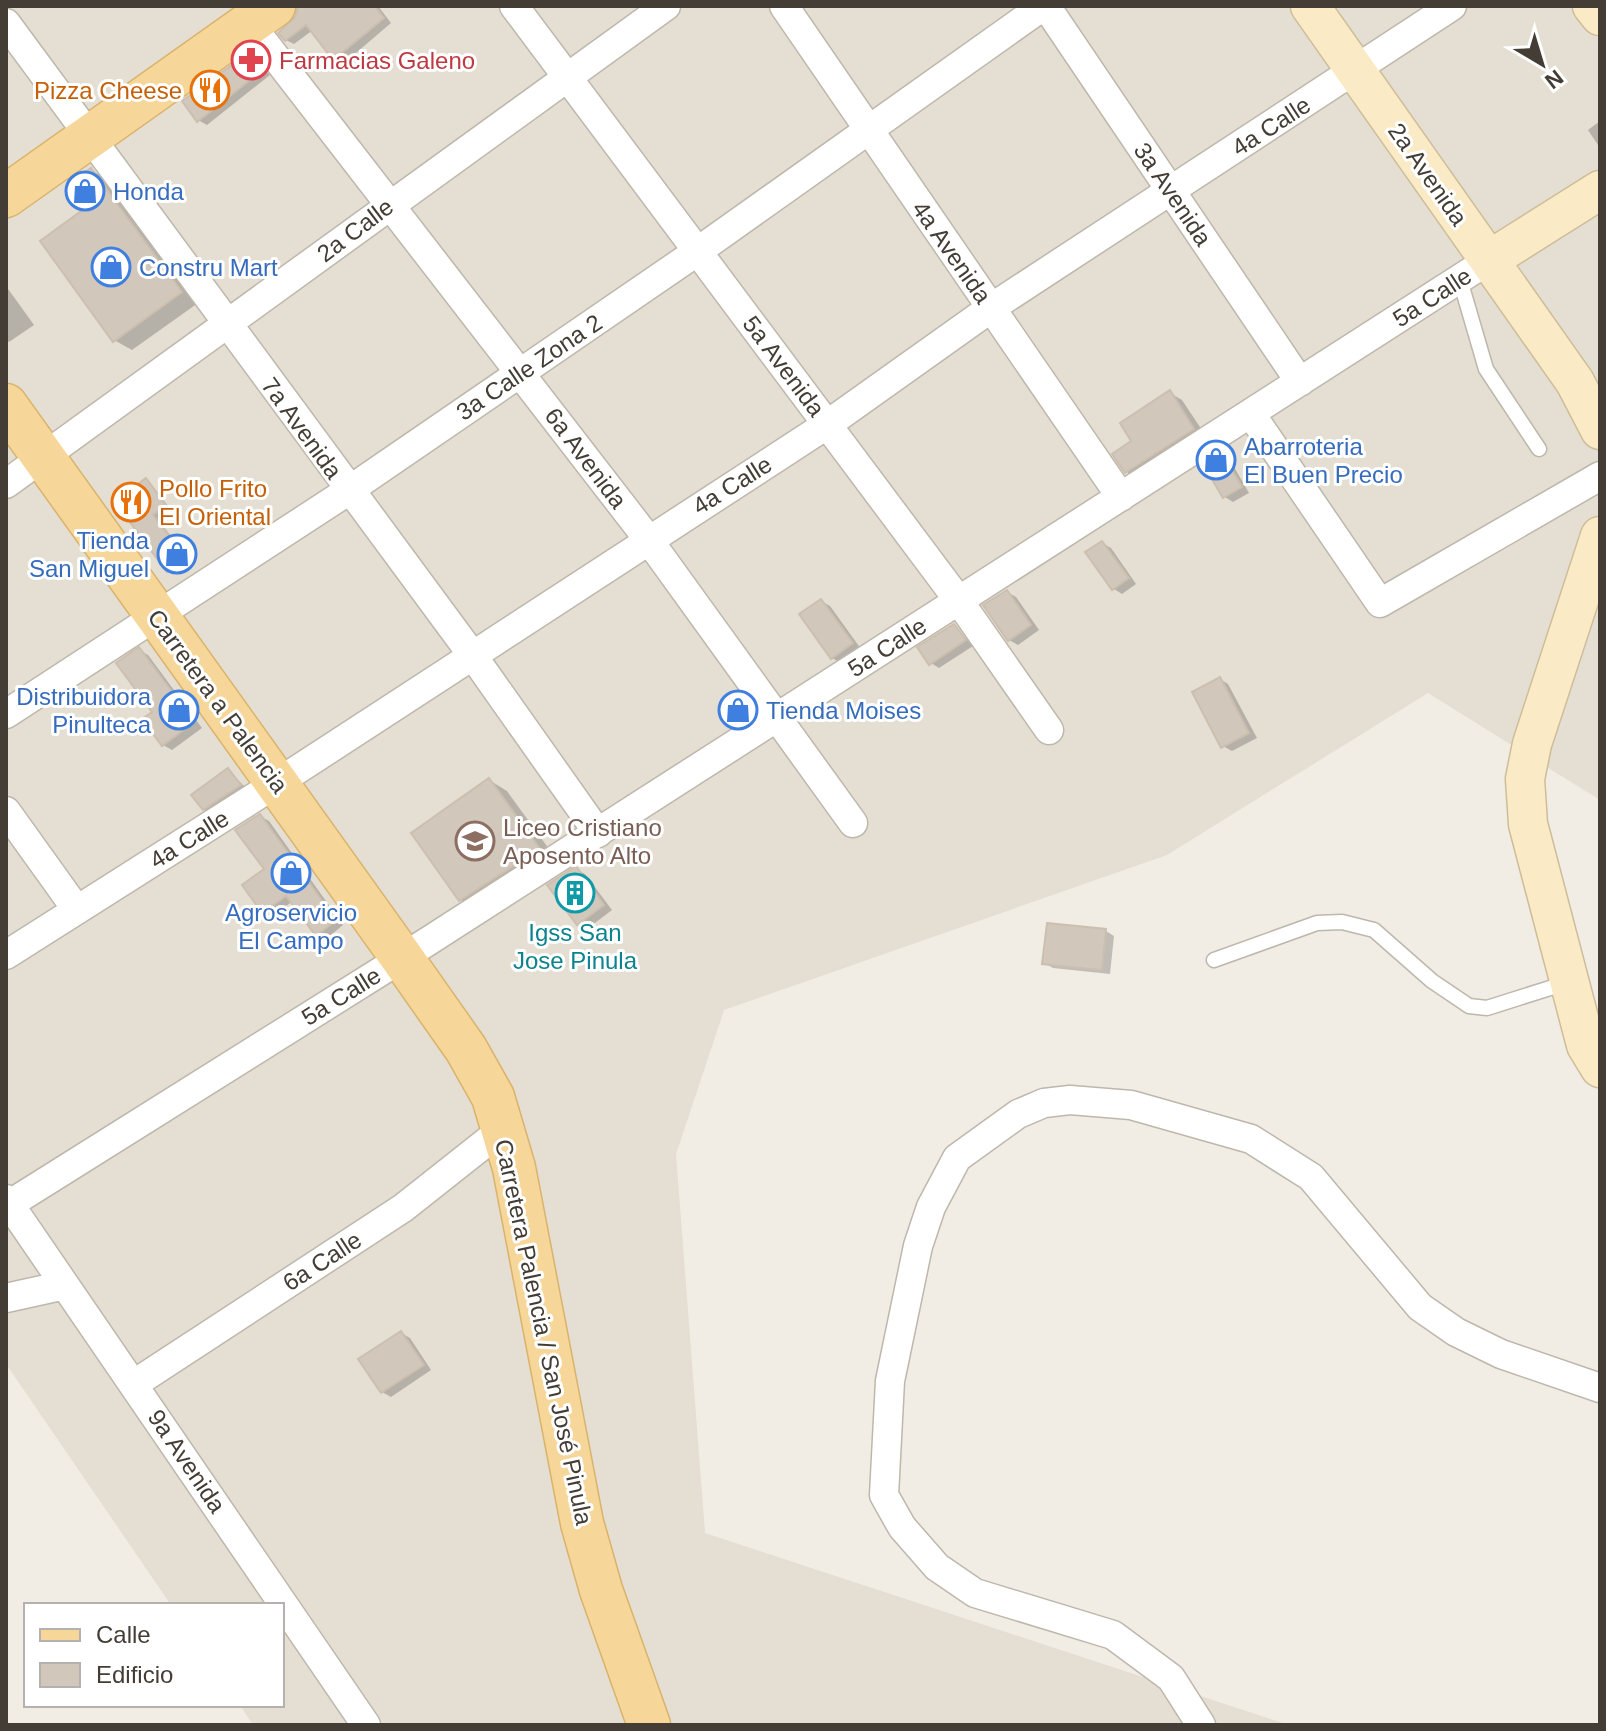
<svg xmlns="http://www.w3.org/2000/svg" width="1606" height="1731" font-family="Helvetica,sans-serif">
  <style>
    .residential { fill: #e4ded3 }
    .shadow { fill: #0003 }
    .building { fill: #d1c8bb; stroke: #ccbfaf; stroke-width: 2 }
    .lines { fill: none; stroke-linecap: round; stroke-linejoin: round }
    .lane-casing { stroke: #beb7ab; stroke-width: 17 }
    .street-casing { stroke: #beb7ab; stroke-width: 31 }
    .secondary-casing { stroke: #cdbd98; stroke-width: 41 }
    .primary-casing { stroke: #d9b36b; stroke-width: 45 }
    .lane { stroke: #fff; stroke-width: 14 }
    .street { stroke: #fff; stroke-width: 28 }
    .secondary { stroke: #faebc6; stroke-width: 38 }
    .primary { stroke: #f6d799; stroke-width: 42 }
    .labels { text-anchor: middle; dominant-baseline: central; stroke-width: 6; stroke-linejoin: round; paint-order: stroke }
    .health-label { font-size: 24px; fill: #be3a42; stroke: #fff; text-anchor: start }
    .food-label { font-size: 24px; fill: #c56008; stroke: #fff; text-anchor: end }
    .street-label { font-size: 24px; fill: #433d35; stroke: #fff }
    .shop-label { font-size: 24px; fill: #366cbe; stroke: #fff; text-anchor: start }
    .education-label { font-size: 24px; fill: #785e54; stroke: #fff; text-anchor: start }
    .culture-label { font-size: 24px; fill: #0d838f; stroke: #fff }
  </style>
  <rect width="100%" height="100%" fill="#f1ede5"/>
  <path class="residential" d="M6 6H1600V800L1428 693 1167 855 724 1010 676 1154 705 1533 1289 1725H253L240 1705H282V1605H171L6 1364Z"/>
  <path class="shadow" d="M302 6H378L391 23 343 64 335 59 313 30 294 44 286 40Z
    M250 55 270 75 207 125 198 120Z
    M1600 121V148L1588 130Z
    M91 170 109 180 198 303 132 350 114 340 91 206Z
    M6 286 34 325 9 342 6 340Z
    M1170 393 1182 400 1206 436 1139 479 1127 472 1134 442Z
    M1221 455 1230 460 1249 493 1233 502 1225 497 1206 465Z
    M146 481 171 509 158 519 191 563 175 574 118 502Z
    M1102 543 1111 548 1136 584 1122 594 1114 589Z
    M1007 592 1016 597 1039 630 1018 645 1009 640Z
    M821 601 830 606 861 649 841 663 832 658Z
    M954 626 973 646 939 668 931 663Z
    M139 650 148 655 202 728 172 750 163 745Z
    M1220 679 1228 684 1257 738 1232 751 1223 746Z
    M740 698 760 718 741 730 732 725Z
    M228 770 249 791 213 814 204 809Z
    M489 780 507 791 557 860 479 910 461 900Z
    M260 816 269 821 343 925 326 939 318 934 293 901 272 916 264 912 267 870Z
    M576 869 585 874 612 910 587 929 578 924Z
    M1106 931 1114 936 1110 974 1053 968 1044 963Z
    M401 1333 410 1338 431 1370 391 1397 382 1392Z"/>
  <path class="building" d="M298 6H375L384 18 333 60 306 25 285 41 278 33 295 17Z
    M250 52 264 69 197 122 182 101Z
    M91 168 182 292 113 342 40 241 88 206 71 183Z
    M1170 390 1194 429 1125 473 1112 454 1131 441 1120 423Z
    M1221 452 1242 487 1223 498 1203 464Z
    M146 478 166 505 153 515 186 558 167 572 115 502Z
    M1102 541 1129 578 1112 590 1085 552Z
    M1007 590 1031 625 1008 641 983 605Z
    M821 599 853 643 831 659 799 614Z
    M954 624 966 640 929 665 917 647Z
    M139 647 194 722 162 746 142 719 152 712 116 663Z
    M1220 677 1249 733 1221 748 1192 692Z
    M740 695 752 713 731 727 719 709Z
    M228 768 241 785 203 810 191 795Z
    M489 778 540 849 459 901 411 833Z
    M260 814 336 920 316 936 286 896 262 913 242 885 264 869 235 830Z
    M576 866 604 905 577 925 547 885Z
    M1047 923 1106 929 1102 970 1042 964Z
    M401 1331 424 1365 381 1393 358 1359Z"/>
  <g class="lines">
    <g class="lane-casing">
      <path id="lane" d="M1460 280 1486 369 1539 449
        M1214 960 1317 923 1342 922 1374 930 1432 981 1469 1006 1487 1008 1569 982"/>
    </g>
    <g class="street-casing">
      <path id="street" d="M514 6 959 601 1049 730
        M784 6 1121 497
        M1046 6 1300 382
        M6 23 473 656 598 833
        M250 24 648 539 853 823
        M1251 414 1380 603 1600 476
        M6 484 666 6
        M6 714 348 491 698 251 1043 6
        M6 811 77 910
        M6 955 277 783 828 424 991 308 1452 6
        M6 1199 366 1725
        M10 1204 402 958 1489 260
        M6 1298 65 1285
        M134 1384 403 1208 503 1129
        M1201 1725 1171 1678 1113 1635 975 1593 937 1567 902 1527 884 1495 890 1381 918 1246 931 1207 957 1158 1018 1114 1044 1103 1070 1100 1131 1105 1251 1139 1311 1177 1420 1307 1456 1332 1501 1354 1600 1388"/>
    </g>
    <g class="secondary-casing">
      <path id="secondary" d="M1310 6 1575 382 1600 430
        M1592 6 1600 16
        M1489 260 1600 190
        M1600 536 1532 744 1525 779 1528 824 1586 1045 1600 1068"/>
    </g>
    <g class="primary-casing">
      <path id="primary" d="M6 196 274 6
        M6 405 402 958 466 1049 493 1097 514 1168 582 1523 601 1590 649 1725"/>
    </g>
    <use href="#lane" class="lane"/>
    <use href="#street" class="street"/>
    <use href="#secondary" class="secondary"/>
    <use href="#primary" class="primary"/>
  </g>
  <defs>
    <g id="pharmacy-ring" transform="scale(2)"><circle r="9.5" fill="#fff" stroke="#e0444e" stroke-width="1.5"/><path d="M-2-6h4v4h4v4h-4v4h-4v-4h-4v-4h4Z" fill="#e0444e"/></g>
    <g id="restaurant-ring" transform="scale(2)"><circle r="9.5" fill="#fff" stroke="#e8710a" stroke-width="1.5"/><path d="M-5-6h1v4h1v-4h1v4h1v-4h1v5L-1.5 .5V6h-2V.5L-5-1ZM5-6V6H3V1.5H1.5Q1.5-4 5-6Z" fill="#e8710a"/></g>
    <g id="shop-ring" transform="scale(2)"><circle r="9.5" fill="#fff" stroke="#3f7fe0" stroke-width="1.5"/><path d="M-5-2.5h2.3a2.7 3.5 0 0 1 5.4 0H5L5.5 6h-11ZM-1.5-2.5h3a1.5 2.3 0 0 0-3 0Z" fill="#3f7fe0"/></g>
    <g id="school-ring" transform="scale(2)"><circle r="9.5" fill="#fff" stroke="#8d6e63" stroke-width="1.5"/><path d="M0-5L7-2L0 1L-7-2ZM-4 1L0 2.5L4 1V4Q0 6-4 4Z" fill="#8d6e63"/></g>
    <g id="building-ring" transform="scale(2)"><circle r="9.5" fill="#fff" stroke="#0f9aa8" stroke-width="1.5"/><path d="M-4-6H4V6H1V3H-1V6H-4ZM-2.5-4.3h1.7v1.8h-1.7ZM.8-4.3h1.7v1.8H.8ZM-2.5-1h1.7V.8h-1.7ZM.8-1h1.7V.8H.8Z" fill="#0f9aa8"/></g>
  </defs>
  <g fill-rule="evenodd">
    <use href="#pharmacy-ring" x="251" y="60"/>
    <use href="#restaurant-ring" x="210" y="90"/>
    <use href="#shop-ring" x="85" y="191"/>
    <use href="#shop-ring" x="111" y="267"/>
    <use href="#shop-ring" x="1216" y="460"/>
    <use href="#restaurant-ring" x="131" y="502"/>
    <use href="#shop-ring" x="177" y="554"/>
    <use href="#shop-ring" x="179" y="710"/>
    <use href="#shop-ring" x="738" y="710"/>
    <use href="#school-ring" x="475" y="841"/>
    <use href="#shop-ring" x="291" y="873"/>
    <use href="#building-ring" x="575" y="893"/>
  </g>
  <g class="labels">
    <g class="health-label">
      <text x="279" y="60">Farmacias Galeno</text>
    </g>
    <g class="food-label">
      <text x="182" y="90">Pizza Cheese</text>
      <text x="159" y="488" text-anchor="start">Pollo Frito<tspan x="159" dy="28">El Oriental</tspan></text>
    </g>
    <g class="street-label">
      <text transform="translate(1271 126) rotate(-33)">4a Calle</text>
      <text transform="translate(1428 174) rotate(55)">2a Avenida</text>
      <text transform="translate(1173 194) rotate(56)">3a Avenida</text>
      <text transform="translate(355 230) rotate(-37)">2a Calle</text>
      <text transform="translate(952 252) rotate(55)">4a Avenida</text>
      <text transform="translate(1432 297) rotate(-33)">5a Calle</text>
      <text transform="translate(784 366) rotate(53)">5a Avenida</text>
      <text transform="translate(529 367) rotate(-34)">3a Calle Zona 2</text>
      <text transform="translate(302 428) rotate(54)">7a Avenida</text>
      <text transform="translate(586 458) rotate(53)">6a Avenida</text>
      <text transform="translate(732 485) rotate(-32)">4a Calle</text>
      <text transform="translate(887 647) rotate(-33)">5a Calle</text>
      <text transform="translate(218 701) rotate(54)">Carretera a Palencia</text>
      <text transform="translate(189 839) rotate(-32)">4a Calle</text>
      <text transform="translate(341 996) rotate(-32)">5a Calle</text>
      <text transform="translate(322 1261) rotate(-33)">6a Calle</text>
      <text transform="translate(544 1332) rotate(78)">Carretera Palencia / San José Pinula</text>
      <text transform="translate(187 1461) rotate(56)">9a Avenida</text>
    </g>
    <g class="shop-label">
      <text x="113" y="191">Honda</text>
      <text x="139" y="267">Constru Mart</text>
      <text x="1244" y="446">Abarroteria<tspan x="1244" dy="28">El Buen Precio</tspan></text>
      <text x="149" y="540" text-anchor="end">Tienda<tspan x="149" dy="28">San Miguel</tspan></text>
      <text x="151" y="696" text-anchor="end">Distribuidora<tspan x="151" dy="28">Pinulteca</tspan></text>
      <text x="766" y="710">Tienda Moises</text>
      <text x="291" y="912" text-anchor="middle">Agroservicio<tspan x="291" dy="28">El Campo</tspan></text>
    </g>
    <g class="education-label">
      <text x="503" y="827">Liceo Cristiano<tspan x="503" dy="28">Aposento Alto</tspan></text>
    </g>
    <g class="culture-label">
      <text x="575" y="932">Igss San<tspan x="575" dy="28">Jose Pinula</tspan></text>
    </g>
  </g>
  <rect width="1606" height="1731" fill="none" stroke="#433d35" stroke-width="16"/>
  <rect x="24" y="1603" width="260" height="104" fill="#ffffff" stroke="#b4b1ae" stroke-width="2"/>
  <rect x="40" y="1629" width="40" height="12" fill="#f6d799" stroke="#b4b1ae" stroke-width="2"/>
  <text x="96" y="1643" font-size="24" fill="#433d35">Calle</text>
  <rect x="40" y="1663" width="40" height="24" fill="#d1c8bb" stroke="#b4b1ae" stroke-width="2"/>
  <text x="96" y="1683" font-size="24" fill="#433d35">Edificio</text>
  <g transform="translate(1542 64) rotate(142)" stroke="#ffffff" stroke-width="6" paint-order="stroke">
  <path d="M0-6L14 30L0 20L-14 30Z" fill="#433d35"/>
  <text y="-12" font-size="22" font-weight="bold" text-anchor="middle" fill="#433d35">N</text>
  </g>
</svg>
